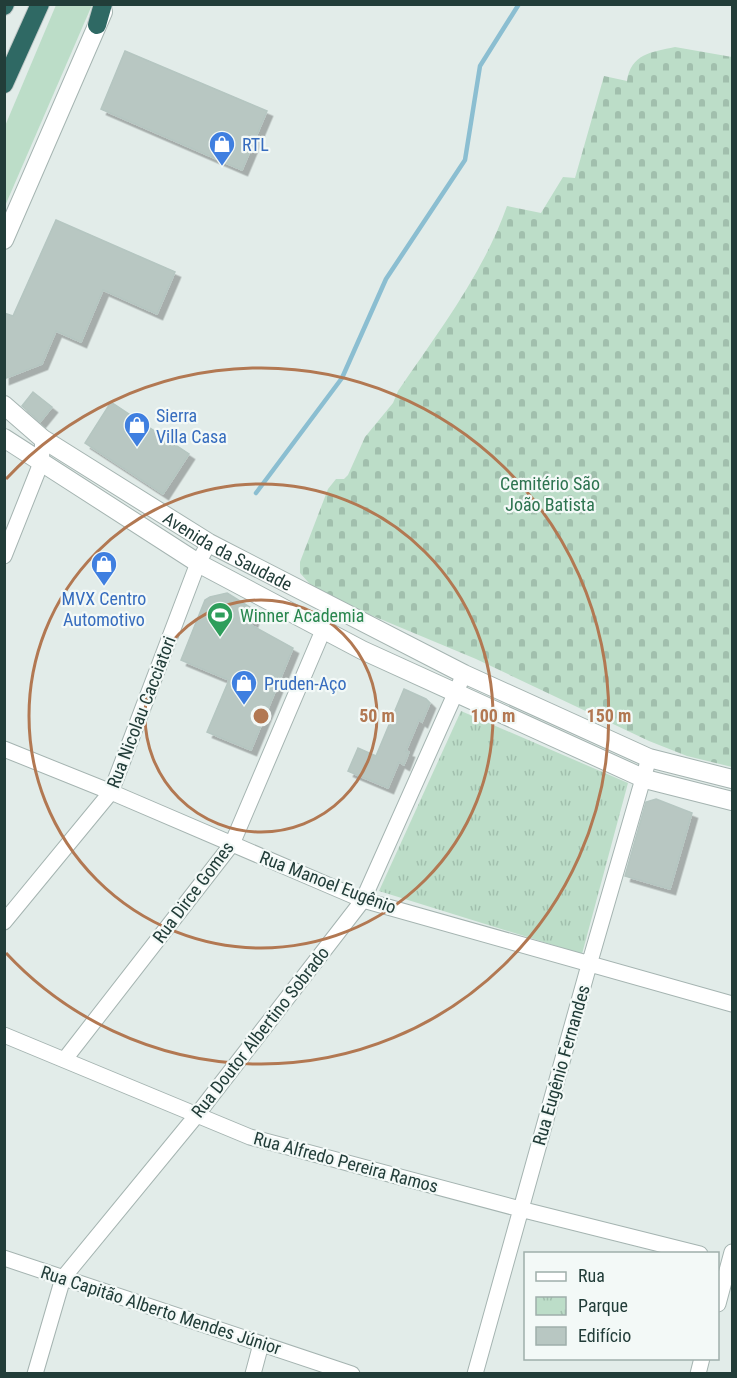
<svg xmlns="http://www.w3.org/2000/svg" width="737" height="1378" font-family="'Roboto Condensed',sans-serif">
  <style>
    .grass { fill: #bcddc8 }
    .cemetery { fill: url(#cemetery-stones) }
    .park { fill: url(#park-tufts) }
    .lines { fill: none; stroke-linecap: round; stroke-linejoin: round }
    .stream { stroke: #8bbed1; stroke-width: 4.5 }
    .building { fill: #b8c7c2; stroke: #b5c6c1; stroke-width: 1.5; filter: url(#shadow) }
    .minor-casing { stroke: #a5b4b1; stroke-width: 17 }
    .tertiary-casing { stroke: #a5b4b1; stroke-width: 20 }
    .motorway-casing { stroke: #c1c9c8; stroke-width: 20 }
    .minor { stroke: #fff; stroke-width: 15 }
    .tertiary { stroke: #fff; stroke-width: 18 }
    .motorway { stroke: #2f6964; stroke-width: 18 }
    .ring { fill: none; stroke: #b27852; stroke-width: 3 }
    .labels { text-anchor: middle; dominant-baseline: central; stroke-width: 4.5; stroke-linejoin: round; paint-order: stroke }
    .shop-label { font-size: 18px; fill: #366cbe; stroke: #f3f9f7; text-anchor: start }
    .park-label { font-size: 18px; fill: #2d7450; stroke: #f3f9f7 }
    .street-label { font-size: 18px; fill: #223d39; stroke: #f3f9f7 }
    .leisure-label { font-size: 18px; fill: #27864d; stroke: #f3f9f7; text-anchor: start }
    .centre { fill: #b27852; stroke: #f3f9f7; stroke-width: 3 }
    .ring-label { font-size: 18px; text-anchor: middle; font-weight: bold; fill: #b27852; stroke: #f3f9f7; stroke-width: 4.5; stroke-linejoin: round; paint-order: stroke }
  </style>
  <defs>
    <pattern id="cemetery-stones" width="16" height="16" patternUnits="userSpaceOnUse" patternTransform="scale(1.5)"><rect width="16" height="16" fill="#bcddc8"/><path d="M2 7V4a2 2 0 0 1 4 0v3zM10 15v-3a2 2 0 0 1 4 0v3z" fill="#a1bfad"/></pattern>
    <pattern id="park-tufts" width="24" height="20" patternUnits="userSpaceOnUse" patternTransform="scale(1.5)"><rect width="24" height="20" fill="#bcddc8"/><path d="M3 7l-1-3M5 7V3M7 7l1-3M15 17l-1-3M17 17v-4M19 17l1-3" fill="none" stroke="#a1bfad"/></pattern>
    <filter id="shadow"><feDropShadow dx="5.5" dy="5.5" stdDeviation="0" flood-color="#0004"/></filter>
  </defs>
  <rect width="100%" height="100%" fill="#e2ece9"/>
  <path class="grass" d="M56 5H92L5 206V126Z"/>
  <path class="cemetery" d="M675 47 732 57V767L687 756 649 741 476 659 318 593 300 573V562L328 489 336 479H344L348 475 365 437 393 403 398 391C439 331 483 274 507 206L541 213 563 177 575 178 604 76 627 81C631 54 651 52 675 47Z"/>
  <path class="park" d="M461 711 628 783 582 954 379 891Z"/>
  <g class="lines">
    <path class="stream" d="M256 493 342 378 386 279 465 160 480 66 519 4"/>
  </g>
  <path class="building" d="M125 51 267 111 242 170 101 109Z
    M56 220 175 272 157 314 103 290 81 342 56 331 42 364 4 379V313L13 316Z
    M33 392 52 407 40 422 22 406Z
    M111 402 189 454 163 494 85 443Z
    M227 593 256 611 251 625 293 648 251 750 207 732 229 680 181 660 205 600 210 597Z
    M404 689 426 699 430 703 422 722 419 720 406 751 409 752 404 765 399 762 388 788 348 771 358 748 376 756Z
    M656 799 692 813 670 889 625 876 646 802Z"/>
  <g class="lines">
    <g class="minor-casing">
      <path id="minor" d="M4 556 41 463 43 439
        M4 749 111 792 363 900 732 1004
        M4 922 111 792 198 563 209 543
        M4 1035 250 1137 520 1209 700 1254
        M65 1059 232 844 333 607
        M4 1258 352 1374
        M718 1304 732 1252
        M35 1374 63 1278 196 1116 363 900 464 674
        M253 1374 261 1344
        M475 1374 589 965 649 758
        M698 1374 702 1358"/>
    </g>
    <g class="tertiary-casing">
      <g id="tertiary">
        <path d="M4 240 103 12"/>
        <path id="s1" d="M4 405 43 439 209 543 464 674 649 758 732 779"/>
        <path d="M4 438 198 563 362 650 645 779 732 801"/>
      </g>
    </g>
    <g class="motorway-casing">
      <path id="motorway" d="M4 6 5 4
        M97 25 103 4
        M4 84 40 4"/>
    </g>
    <use href="#minor" class="minor"/>
    <use href="#tertiary" class="tertiary"/>
    <use href="#motorway" class="motorway"/>
  </g>
  <g class="ring">
    <circle cx="261" cy="716" r="116"/>
    <circle cx="261" cy="716" r="232"/>
    <path d="M6 479A348 348 0 1 1 6 953"/>
  </g>
  <defs>
    <g id="shop-pin" transform="scale(1.35)"><path d="M0 17L-7.5 6A9.5 9.5 0 1 1 7.5 6Z" fill="#3f7fe0" stroke="#f3f9f7"/><path d="M-5-2.5h2.3a2.7 3.5 0 0 1 5.4 0H5L5.5 6h-11ZM-1.5-2.5h3a1.5 2.3 0 0 0-3 0Z" fill="#fff"/></g>
    <g id="stadium-pin" transform="scale(1.35)"><path d="M0 17L-7.5 6A9.5 9.5 0 1 1 7.5 6Z" fill="#2e9e5b" stroke="#f3f9f7"/><path d="M0-5a6.5 5 0 1 0 0 10a6.5 5 0 1 0 0-10ZM-3.5-1.8h7v3.6h-7Z" fill="#fff"/></g>
  </defs>
  <g fill-rule="evenodd">
    <use href="#shop-pin" x="222" y="144"/>
    <use href="#shop-pin" x="137" y="425"/>
    <use href="#shop-pin" x="104" y="564"/>
    <use href="#stadium-pin" x="220" y="615"/>
    <use href="#shop-pin" x="244" y="683"/>
  </g>
  <g class="labels">
    <g class="shop-label">
      <text x="242" y="144">RTL</text>
      <text x="156" y="415">Sierra<tspan x="156" dy="21">Villa Casa</tspan></text>
      <text x="104" y="598" text-anchor="middle">MVX Centro<tspan x="104" dy="21">Automotivo</tspan></text>
      <text x="264" y="683">Pruden-Aço</text>
    </g>
    <g class="park-label">
      <text x="550" y="483">Cemitério São<tspan x="550" dy="21">João Batista</tspan></text>
    </g>
    <g class="street-label">
      <text stroke="none"><textPath href="#s1" startOffset="268">Avenida da Saudade</textPath></text>
      <text transform="translate(141 712) rotate(-69)">Rua Nicolau Cacciatori</text>
      <text transform="translate(328 882) rotate(21)">Rua Manoel Eugênio</text>
      <text transform="translate(193 892) rotate(-53)">Rua Dirce Gomes</text>
      <text transform="translate(260 1032) rotate(-52)">Rua Doutor Albertino Sobrado</text>
      <text transform="translate(561 1065) rotate(-74)">Rua Eugênio Fernandes</text>
      <text transform="translate(346 1162) rotate(15)">Rua Alfredo Pereira Ramos</text>
      <text transform="translate(161 1310) rotate(18)">Rua Capitão Alberto Mendes Júnior</text>
    </g>
    <g class="leisure-label">
      <text x="240" y="615">Winner Academia</text>
    </g>
  </g>
  <circle cx="261" cy="716" r="9" class="centre"/>
  <g class="ring-label">
    <text x="377" y="722">50 m</text>
    <text x="493" y="722">100 m</text>
    <text x="609" y="722">150 m</text>
  </g>
  <rect width="737" height="1378" fill="none" stroke="#223d39" stroke-width="12"/>
  <rect x="524" y="1252" width="195" height="108" fill="#f3f9f7" stroke="#9faeab" stroke-width="1.5"/>
  <rect x="536" y="1272" width="30" height="9" fill="#ffffff" stroke="#9faeab" stroke-width="1.5"/>
  <text x="578" y="1282" font-size="18" fill="#223d39">Rua</text>
  <rect x="536" y="1297" width="30" height="18" fill="url(#park-tufts)" stroke="#9faeab" stroke-width="1.5"/>
  <text x="578" y="1312" font-size="18" fill="#223d39">Parque</text>
  <rect x="536" y="1327" width="30" height="18" fill="#b8c7c2" stroke="#9faeab" stroke-width="1.5"/>
  <text x="578" y="1342" font-size="18" fill="#223d39">Edifício</text>
</svg>
